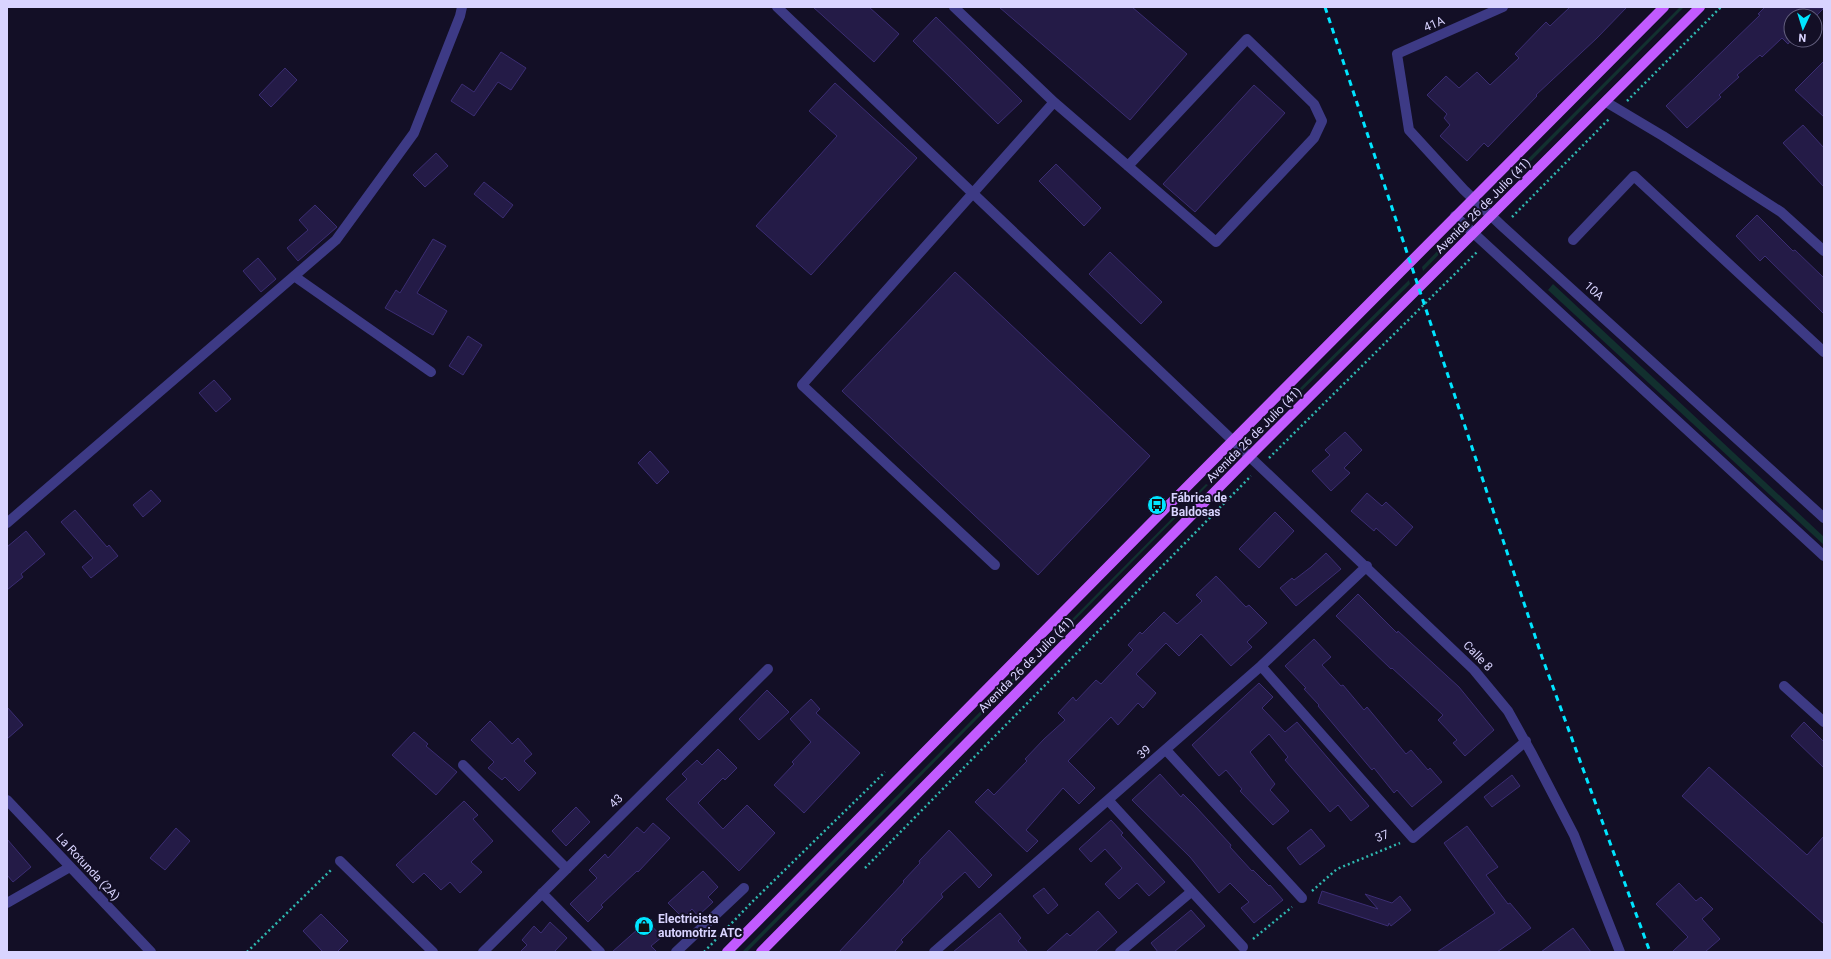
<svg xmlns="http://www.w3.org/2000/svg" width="1831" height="959" font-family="Roboto,sans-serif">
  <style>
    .green { fill: #12302f }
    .building { fill: #241b47; stroke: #3b2d73 }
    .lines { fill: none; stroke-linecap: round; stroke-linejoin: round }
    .path { stroke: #2fb8b0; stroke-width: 2.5; stroke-dasharray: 2 3; stroke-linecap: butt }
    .minor { stroke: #3d3a85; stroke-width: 10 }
    .major { stroke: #c25bff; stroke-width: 10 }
    .rail { stroke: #00e5ff; stroke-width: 3; stroke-dasharray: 6 5; stroke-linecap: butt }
    .labels { text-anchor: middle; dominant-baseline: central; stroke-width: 4; stroke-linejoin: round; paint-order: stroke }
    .street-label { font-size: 12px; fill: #d9d4ff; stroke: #130f26 }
    .poi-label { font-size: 12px; font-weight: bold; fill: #d9d4ff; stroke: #130f26; text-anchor: start }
  </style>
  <rect width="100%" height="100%" fill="#130f26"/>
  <path class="green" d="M1680 7H1684L1524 168 1521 166Z
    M1449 239 1452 241 1423 271 1422 267Z
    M1409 280 1410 284 1281 411 1279 409Z
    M1553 284 1824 537V545L1548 290Z
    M1206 484 1208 485 747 952H742Z"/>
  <path class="building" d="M813 7H869L899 34 874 62Z
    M999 7H1132L1187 54 1130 120Z
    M1570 7H1627L1597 38 1536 95 1537 96 1488 147 1484 143 1467 161 1440 136 1450 125 1444 118 1447 114 1427 95 1446 76 1459 88 1477 72 1490 85 1519 58 1515 54 1546 22 1550 26Z
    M1765 7 1824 8 1815 17 1791 16V40L1788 44 1782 38 1762 57 1760 55 1737 75 1739 77 1719 95 1721 97 1687 128 1666 106 1760 15 1758 14Z
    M936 17 1022 101 998 124 913 41Z
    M501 52 526 68 511 90 498 82 474 116 451 101 462 84 474 92Z
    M1824 61V117L1795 90Z
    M285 68 297 80 271 107 259 95Z
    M835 83 917 158 811 275 756 226 837 136 809 111Z
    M1254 85 1285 113 1195 212 1163 184Z
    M1803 125 1824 148V187L1783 143Z
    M436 153 448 166 425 187 413 175Z
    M1056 164 1101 208 1084 226 1039 181Z
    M484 182 513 205 503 218 474 194Z
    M315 205 337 227 298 261 287 248 308 230 299 220Z
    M1757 215 1793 251 1795 250 1824 278V314L1765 256 1760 261 1736 236Z
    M433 239 446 246 417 293 447 311 433 335 385 308 396 290 400 293Z
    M1110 252 1162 302 1141 324 1089 274Z
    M258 258 276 279 261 292 243 271Z
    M955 272 1150 456 1038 575 842 391Z
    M468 336 482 345 463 375 449 366Z
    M214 380 231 399 216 412 199 393Z
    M1345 432 1362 450 1344 468 1350 473 1331 491 1312 471 1330 455 1325 450Z
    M650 451 669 472 657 484 638 463Z
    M151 490 161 501 143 517 133 505Z
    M1367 493 1382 506 1386 502 1413 527 1396 546 1376 528 1374 531 1351 511Z
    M75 510 107 547 109 545 118 556 91 578 82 567 93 558 61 522Z
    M1275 512 1294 531 1259 568 1239 549Z
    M26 531 45 554 21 574 23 577 7 590V547Z
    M1326 553 1341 569 1296 606 1280 588 1292 578 1294 580 1311 567Z
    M1216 576 1246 607 1249 605 1267 623 1247 642 1252 647 1231 666 1201 634 1179 656 1166 643 1136 674 1156 693 1143 708 1138 703 1118 725 1111 717 1068 761 1095 788 1079 804 1063 788 1026 830 1038 841 1027 852 975 802 988 789 994 795 1027 761 1025 759 1044 739 1065 720 1058 713 1073 697 1076 701 1096 680 1101 684 1133 650 1128 645 1140 632 1142 634 1164 612 1177 624 1202 601 1196 595Z
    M1358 594 1397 633 1398 631 1459 687 1494 730 1465 756 1453 743 1457 740 1438 720 1443 715 1392 668 1391 669 1336 616Z
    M1314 639 1331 657 1322 665 1341 686 1343 685 1364 710 1367 707 1406 754 1411 750 1428 770 1430 768 1442 782 1412 807 1397 790 1394 793 1374 768 1372 770 1318 706 1319 705 1304 689 1306 688 1285 666Z
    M1259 683 1273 697 1262 708 1285 732 1297 722 1369 806 1351 821 1338 805 1330 812 1285 760 1288 757 1269 734 1250 752 1275 784 1270 790 1289 811 1273 825 1240 791 1242 789 1226 770 1219 776 1192 745Z
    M767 690 789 712 759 740 739 719Z
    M811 699 820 709 816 713 860 753 804 813 774 785 794 764 792 762 811 742 790 719Z
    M7 707 23 725 7 739Z
    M490 721 512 744 518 738 532 754 524 761 536 773 519 791 505 777 502 780 488 768 494 762 471 740Z
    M1804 722 1824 742V768L1791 736Z
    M414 732 428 744 426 746 457 772 436 795 392 755Z
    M718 749 737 768 725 780 723 778 698 803 723 829 747 805 775 833 739 871 666 799 687 779 682 774 697 760 702 765Z
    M1709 767 1807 855 1824 836V924L1682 796Z
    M1160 774 1181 797 1183 794 1196 807 1231 845 1230 847 1252 871 1253 870 1269 886 1270 885 1283 900 1254 923 1241 908 1249 902 1230 883 1219 893 1190 857 1132 800Z
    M1512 775 1520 786 1492 807 1484 797Z
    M464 801 478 815 473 819 493 841 471 862 482 872 460 893 450 882 441 890 424 873 413 883 396 865Z
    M576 807 590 822 566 846 552 831Z
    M1111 820 1123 833 1121 835 1165 882 1149 896 1137 883 1119 899 1105 884 1122 868 1105 849 1091 862 1079 849Z
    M653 823 670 838 638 872 637 871 601 905 603 907 588 922 570 904 597 878 589 870 605 854 608 858 637 827 644 833Z
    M1467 826 1498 867 1486 875 1508 904 1510 903 1531 928 1497 952H1437L1495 913 1444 843Z
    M176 828 190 841 165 870 150 858Z
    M1311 829 1325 846 1300 865 1287 848Z
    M949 830 992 875 979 888 965 872 941 894 943 897 901 940 903 942 894 952H839L904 882 903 881 920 863 919 861Z
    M7 839 31 867 13 882 7 875Z
    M703 871 718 887 708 897 713 902 698 916 692 909 683 918 668 903Z
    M1679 883 1696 901 1701 897 1713 909 1702 919 1720 939 1705 952H1672L1688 937 1656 904Z
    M1044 888 1058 905 1048 914 1033 896Z
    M1322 891 1378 909 1365 894 1392 903 1400 896 1411 910 1391 926 1389 923 1388 926 1318 903Z
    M1191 910 1205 926 1174 952H1158L1151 943Z
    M1098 911 1117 932 1095 952H1046L1067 933 1070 936Z
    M1000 913 1021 938 1018 941 1028 952H953Z
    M321 914 348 941 337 952H323L303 931Z
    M647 921 662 937 651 946 657 952H612Z
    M550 922 567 938 554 952H520L527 945 522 940 534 926 541 933Z
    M1573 928 1591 952H1541Z"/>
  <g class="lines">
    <path class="path" d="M1627 101 1721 7
      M1512 217 1610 118
      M1269 458 1477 252
      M865 868 1251 476
      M1312 891 1337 869 1400 843
      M1253 939 1292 907
      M247 952 331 870
      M704 952 752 902 885 772"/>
    <path class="minor" d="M777 7 1474 670 1508 711 1532 754 1574 835 1620 952
      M954 7 1054 102
      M1503 7 1397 54 1409 130 1464 190 1502 226 1824 518
      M1606 102 1663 136 1781 212 1824 251
      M1455 216 1824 556
      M1573 240 1634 176 1824 352
      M294 276 431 372
      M7 523 336 240 414 133 460 16 462 7
      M995 565 802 385 1054 102 1216 242 1314 138 1322 121 1314 104 1247 39 1128 166
      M1261 666 1413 838 1526 741
      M1784 686 1824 722
      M1166 750 1302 898
      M463 765 567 869
      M7 800 151 952
      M1108 800 1243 947
      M340 861 433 952
      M542 893 600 952
      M7 903 70 867
      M483 952 768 669
      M676 952 744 888
      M934 952 1261 666 1367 566
      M1120 952 1191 892"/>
    <path class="major" d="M727 952C1039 637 1350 320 1664 7
      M761 952 1250 456 1700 7"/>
    <path class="rail" d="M1325 7 1542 657 1650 952"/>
  </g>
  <defs>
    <g id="bus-disc" transform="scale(1)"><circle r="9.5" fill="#00e5ff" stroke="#130f26"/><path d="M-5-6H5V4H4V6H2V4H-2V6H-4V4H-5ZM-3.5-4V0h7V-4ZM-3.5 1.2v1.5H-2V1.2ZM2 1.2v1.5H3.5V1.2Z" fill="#111"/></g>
    <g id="shop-disc" transform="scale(1)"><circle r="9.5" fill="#00e5ff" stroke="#130f26"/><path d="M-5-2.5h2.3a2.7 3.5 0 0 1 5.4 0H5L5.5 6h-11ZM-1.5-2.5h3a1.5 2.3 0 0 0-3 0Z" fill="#111"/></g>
  </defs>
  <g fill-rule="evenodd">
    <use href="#bus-disc" x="1157" y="505"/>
    <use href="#shop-disc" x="644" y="926"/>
  </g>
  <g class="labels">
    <g class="street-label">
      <text transform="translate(1434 24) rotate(-23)">41A</text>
      <text transform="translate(1483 206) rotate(-45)">Avenida 26 de Julio (41)</text>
      <text transform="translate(1594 291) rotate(42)">10A</text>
      <text transform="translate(1254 435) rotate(-45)">Avenida 26 de Julio (41)</text>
      <text transform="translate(1478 656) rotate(46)">Calle 8</text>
      <text transform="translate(1026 665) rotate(-45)">Avenida 26 de Julio (41)</text>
      <text transform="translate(1144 752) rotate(-41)">39</text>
      <text transform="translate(616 801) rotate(-45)">43</text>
      <text transform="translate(1382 836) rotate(-22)">37</text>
      <text transform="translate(88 867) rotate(47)">La Rotunda (2A)</text>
    </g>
    <g class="poi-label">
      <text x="1171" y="498">Fábrica de<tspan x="1171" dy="14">Baldosas</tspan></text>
      <text x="658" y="919">Electricista<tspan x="658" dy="14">automotriz ATC</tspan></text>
    </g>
  </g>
  <rect width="1831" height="959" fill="none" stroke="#d9d4ff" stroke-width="16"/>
  <g transform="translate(1803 28) rotate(184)"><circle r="19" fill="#130f26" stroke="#625e7d"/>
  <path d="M0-3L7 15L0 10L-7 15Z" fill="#00e5ff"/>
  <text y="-6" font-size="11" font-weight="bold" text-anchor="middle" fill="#d9d4ff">N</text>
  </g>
</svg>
